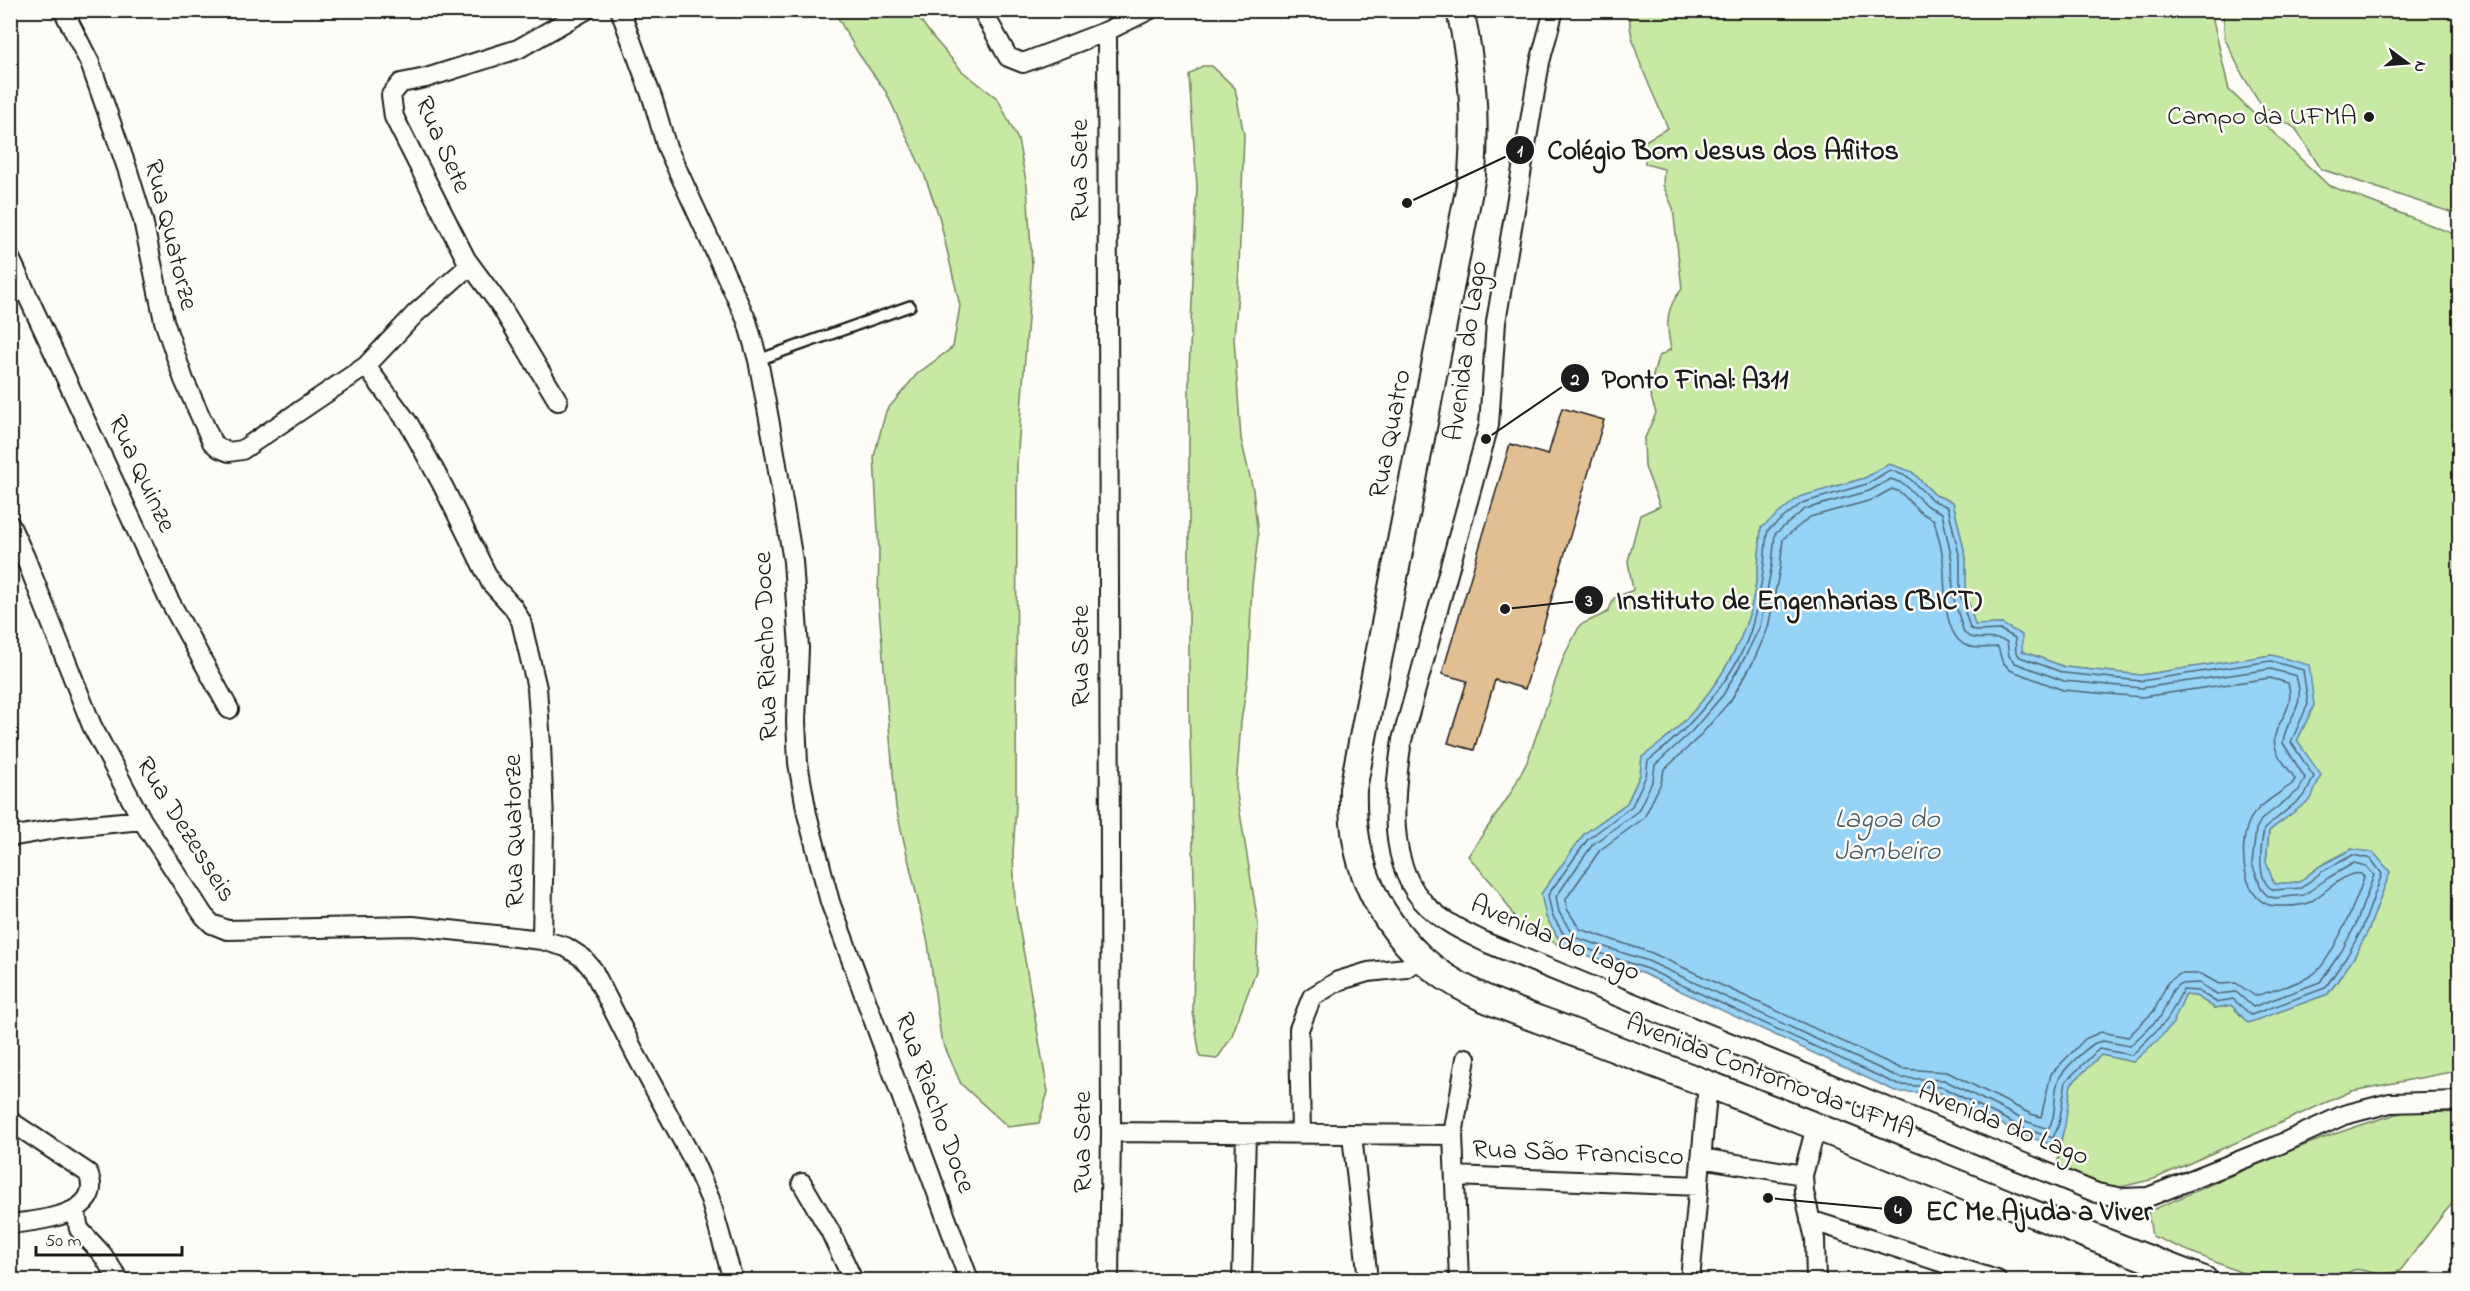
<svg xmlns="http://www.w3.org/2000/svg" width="2470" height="1291" font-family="'Indie Flower',sans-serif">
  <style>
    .green { fill: #c7e9a3; stroke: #728260; stroke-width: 1.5 }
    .water { fill: #97d2f7; stroke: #66899f; stroke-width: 1.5 }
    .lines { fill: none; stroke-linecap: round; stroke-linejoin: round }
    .shore { stroke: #4d6574; stroke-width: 1.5 }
    .building { fill: #e2be93; stroke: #1c1c1c; stroke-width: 1.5 }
    .service-casing { stroke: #1c1c1c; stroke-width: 14 }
    .minor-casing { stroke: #1c1c1c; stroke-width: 22 }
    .secondary-casing { stroke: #1c1c1c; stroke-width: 30 }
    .service { stroke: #fdfcf7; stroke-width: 9 }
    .minor { stroke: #fdfcf7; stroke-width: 18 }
    .secondary { stroke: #fdfcf7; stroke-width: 26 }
    .poi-dot { fill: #1c1c1c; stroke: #fdfcf7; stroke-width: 2 }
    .labels { text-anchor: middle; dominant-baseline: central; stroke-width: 5; stroke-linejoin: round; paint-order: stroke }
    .poi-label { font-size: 27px; fill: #1c1c1c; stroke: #fdfcf7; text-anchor: end }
    .street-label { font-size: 27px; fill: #1c1c1c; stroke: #fdfcf7 }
    .water-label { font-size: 28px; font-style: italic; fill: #475c69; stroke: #fdfcf7 }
    .leader { fill: none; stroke: #1c1c1c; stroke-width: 2 }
    .callout-dot { fill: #1c1c1c; stroke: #fdfcf7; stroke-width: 2 }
    .mark-label { font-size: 18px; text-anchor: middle; font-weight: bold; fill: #fff }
    .callout-label { font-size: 28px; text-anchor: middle; font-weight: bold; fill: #1c1c1c; stroke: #fdfcf7; stroke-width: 5; stroke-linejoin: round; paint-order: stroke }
  </style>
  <rect width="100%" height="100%" fill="#fdfcf7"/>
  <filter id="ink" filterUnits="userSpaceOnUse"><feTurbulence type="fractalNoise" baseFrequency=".0167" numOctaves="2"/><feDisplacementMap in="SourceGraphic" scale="12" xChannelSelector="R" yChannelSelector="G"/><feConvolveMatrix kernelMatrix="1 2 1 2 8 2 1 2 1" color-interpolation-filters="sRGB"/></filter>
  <g filter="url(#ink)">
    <path class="green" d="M834 11H914L932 36 962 71 998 99 1018 140 1027 186 1032 265 1017 463 1016 807 1013 853 1015 903 1048 1092 1039 1123 1008 1127 961 1084 941 1038 928 943 896 808 878 597 879 551 874 456 886 411 917 374 953 347 960 306 939 216 924 174 886 92 858 53Z
      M1630 11H2211L2229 90 2328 185 2459 236V1074L2451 1072 2352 1091 2154 1179 2117 1188 2056 1171 2071 1084 2101 1055 2133 1062C2160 1038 2170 1029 2185 995L2196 996 2215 1008 2231 1005 2248 1023 2328 994 2353 959 2368 931 2390 872 2352 849 2320 866 2299 882 2274 884 2266 862 2269 831 2310 799 2297 741 2314 705 2272 655 2141 675 2065 667 2022 651 2002 624 1975 625 1966 594V558L1953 502 1935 495 1912 472 1889 464 1865 478 1832 487 1761 528C1759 559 1757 594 1746 624 1728 676 1687 726 1642 757L1640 775 1627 803 1584 834 1542 894 1546 917 1564 948 1518 923 1498 890 1468 856 1509 796 1527 762 1564 656 1580 625 1608 612 1614 598 1633 590 1628 561 1640 515 1660 506 1645 467 1644 440 1656 413 1649 391 1658 357 1671 349C1666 325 1665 308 1682 289L1673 208 1663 185 1664 169 1645 164V141L1668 128C1656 99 1625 40 1630 11Z
      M2223 11H2459V215L2321 169 2296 129 2262 106 2243 76 2225 39Z
      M1202 66H1212L1235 88 1244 135 1238 292 1234 338 1241 439 1253 490 1258 537 1252 585 1248 676 1241 722 1236 788 1258 923 1256 971 1231 1038 1217 1059 1200 1057 1193 1012 1195 915 1189 706V371L1197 187 1189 75Z
      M2408 1111 2459 1113V1196L2444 1213 2400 1271C2394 1272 2386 1275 2380 1274 2360 1272 2357 1262 2339 1280H2259L2152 1236 2148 1212C2233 1175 2318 1135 2408 1111Z"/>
    <path class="water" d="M1889 464 1912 472 1935 495 1953 502 1966 558V594L1975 625 2002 624 2022 635V651L2065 667 2141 675 2272 655 2309 665 2314 705 2297 741 2321 775 2311 799 2269 831 2266 862 2274 884 2299 882 2320 866 2352 849 2374 853 2390 872 2368 931 2353 959 2328 994 2248 1023 2231 1005 2215 1008 2196 996 2185 995 2173 1023 2159 1039 2133 1062 2101 1055 2071 1084 2065 1125 2059 1147 2023 1135 1940 1093 1897 1092 1642 973 1564 948 1546 917 1541 894 1584 834 1627 803 1640 775 1642 757C1687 726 1728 676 1746 624 1757 594 1759 559 1761 528L1799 497 1865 478Z"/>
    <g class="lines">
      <path class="shore" d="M1890 470 1908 477 1932 500 1948 507 1960 559V595L1970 628 1976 631 2001 630 2015 638 2016 652 2020 657 2064 673 2141 681 2271 661 2303 670 2308 704 2291 742 2314 777 2305 795 2264 829C2261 845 2255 882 2274 890L2301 888 2323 871 2353 855 2371 859 2382 874 2362 929 2347 956 2325 988 2251 1015 2233 999 2216 1002 2198 991 2183 990 2167 1020 2132 1055 2099 1049 2066 1081 2059 1124 2053 1138 2025 1129 1942 1087 1898 1085 1645 968 1569 943 1552 915 1548 895 1588 839 1632 806 1646 776 1648 761C1688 731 1741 672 1753 622 1758 603 1762 582 1764 563 1766 552 1765 541 1768 530L1802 503 1867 484Z
        M1891 479 1904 484 1927 506 1942 513 1952 560 1953 596 1964 633C1976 644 1993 634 2007 642L2009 656 2015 663 2064 681 2142 688 2271 669 2296 676C2307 712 2286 714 2283 743L2305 778 2299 790 2261 820 2256 829 2252 864 2262 890 2268 896 2275 898 2304 895 2328 878 2354 863 2366 866 2374 875 2355 926 2341 952 2320 982 2253 1007 2236 992 2217 994 2199 983 2179 984 2173 990 2161 1016 2130 1046 2103 1041 2095 1043C2087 1048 2063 1069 2059 1079 2052 1094 2058 1115 2048 1129L2028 1122 1944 1080 1900 1078 1648 961 1574 937 1559 912 1556 897 1593 844 1638 811 1653 780 1655 765 1692 731 1723 695 1745 657 1760 626 1772 565 1775 534 1805 509 1869 491Z
        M1892 489 1900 492 1920 512 1934 520C1937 533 1942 547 1943 561 1946 583 1941 632 1965 645 1975 650 1987 647 1998 647L2002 661 2010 670 2063 690 2142 697 2270 678 2288 683C2297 713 2270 724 2275 746 2277 758 2289 768 2295 779L2292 784C2279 794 2258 805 2250 820 2237 844 2242 908 2278 906 2288 906 2301 907 2310 902 2323 895 2345 870 2361 874L2364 877C2358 897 2330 965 2312 975 2298 984 2271 991 2255 996L2236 983 2219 984 2201 974H2180L2168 982 2154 1011 2128 1037 2101 1032 2085 1039 2051 1074 2041 1117 2031 1114 1947 1072 1902 1069 1652 953 1580 929 1567 909 1566 899 1600 850 1644 818 1661 783 1664 770 1699 737 1731 700 1753 662 1768 628 1780 568 1783 539 1810 517 1872 500Z"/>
    </g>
    <path class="building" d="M1562 408 1604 420 1525 689 1495 680 1474 750 1448 743 1467 681 1442 674 1510 444 1548 455Z"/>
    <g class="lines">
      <g class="service-casing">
        <path id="service" d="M758 360 910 306"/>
      </g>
      <g class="minor-casing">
        <path id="minor" d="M63 10 90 63 127 168 143 220 164 321 184 380 212 442 219 448 229 452 242 450 366 366 416 313 470 265
          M620 10 653 100 666 145 747 321 758 360 772 435 793 561 799 648 796 721 798 763 807 814 830 902 969 1280
          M982 10 1008 57 1023 63 1107 31 1149 10
          M1554 10 1540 62 1496 322 1489 425 1402 740C1394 793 1385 866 1428 907 1445 923 1467 933 1487 943L2097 1193 2124 1198 2148 1197 2276 1146 2344 1115 2390 1103 2460 1101
          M1107 31 1111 1132 1109 1280
          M10 258 168 598 229 709
          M366 366 409 424 443 486 491 583 513 607 521 621 537 688 541 744 544 822 542 940
          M558 401 500 305 466 259 394 117 391 95 401 83 426 78 518 49 586 10
          M10 525 25 557 92 726 142 820 204 916 212 924 227 930 413 926 542 940 566 947 583 958 593 970 636 1055 692 1158 710 1199 733 1280
          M10 837 61 828 142 820
          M10 1121 88 1173C106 1215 39 1221 10 1224
          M1816 1127 1803 1175 1804 1192 1815 1239 1816 1280
          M1111 1132 1453 1135
          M1301 1134 1299 1029 1312 997 1338 981 1368 972 1406 968 1420 958
          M1352 1135 1368 1280
          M1701 1158 1803 1175
          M1455 1176 1699 1186
          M802 1183 830 1231 853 1280
          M75 1209 79 1229 102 1254 119 1280
          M1810 1220 1997 1280
          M1242 1280 1246 1134
          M1459 1280 1453 1135 1466 1058
          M1690 1280 1708 1084"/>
      </g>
      <g class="secondary-casing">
        <path id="secondary" d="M1460 10C1473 67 1476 117 1472 175L1353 789C1351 856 1371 910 1420 957 1458 993 1511 1009 1559 1027 1607 1046 1656 1064 1705 1083 1872 1147 2037 1218 2204 1280"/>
      </g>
      <use href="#service" class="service"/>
      <use href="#minor" class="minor"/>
      <use href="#secondary" class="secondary"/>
    </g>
  </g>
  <circle class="poi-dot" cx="2369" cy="117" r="6"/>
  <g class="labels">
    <g class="poi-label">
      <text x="2357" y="117">Campo da UFMA</text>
    </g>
    <g class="street-label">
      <text transform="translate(442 145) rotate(66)">Rua Sete</text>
      <text transform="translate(1080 170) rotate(-90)">Rua Sete</text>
      <text transform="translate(170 235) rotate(76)">Rua Quatorze</text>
      <text transform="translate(1467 351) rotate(-82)">Avenida do Lago</text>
      <text transform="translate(1391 434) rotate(-79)">Rua Quatro</text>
      <text transform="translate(141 474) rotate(65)">Rua Quinze</text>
      <text transform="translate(767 646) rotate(-92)">Rua Riacho Doce</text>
      <text transform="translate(1081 656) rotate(-90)">Rua Sete</text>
      <text transform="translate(185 830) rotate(58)">Rua Dezesseis</text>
      <text transform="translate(515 831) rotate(-91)">Rua Quatorze</text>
      <text transform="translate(1555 939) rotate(23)">Avenida do Lago</text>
      <text transform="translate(1770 1077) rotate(21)">Avenida Contorno da UFMA</text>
      <text transform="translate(934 1103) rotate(70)">Rua Riacho Doce</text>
      <text transform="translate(2003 1125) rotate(22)">Avenida do Lago</text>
      <text transform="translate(1083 1142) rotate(-90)">Rua Sete</text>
      <text transform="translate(1578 1154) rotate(2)">Rua São Francisco</text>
    </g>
    <g class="water-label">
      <text x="1887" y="820">Lagoa do<tspan x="1887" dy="32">Jambeiro</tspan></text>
    </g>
  </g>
  <path class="leader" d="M1407 203L1520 150M1486 439L1575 378M1505 609L1589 600M1768 1198L1898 1210"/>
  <g class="callout-dot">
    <circle cx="1407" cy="203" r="6"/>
    <circle cx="1486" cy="439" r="6"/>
    <circle cx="1505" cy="609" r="6"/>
    <circle cx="1768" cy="1198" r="6"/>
    <circle cx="1520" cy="150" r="15"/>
    <circle cx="1575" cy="378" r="15"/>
    <circle cx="1589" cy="600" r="15"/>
    <circle cx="1898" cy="1210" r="15"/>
  </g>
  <g class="mark-label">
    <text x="1520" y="156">1</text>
    <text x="1575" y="385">2</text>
    <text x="1589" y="606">3</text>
    <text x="1898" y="1216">4</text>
  </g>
  <g class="callout-label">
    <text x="1723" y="159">Colégio Bom Jesus dos Aflitos</text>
    <text x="1695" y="388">Ponto Final: A311</text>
    <text x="1799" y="609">Instituto de Engenharias (BICT)</text>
    <text x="2039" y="1220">EC Me Ajuda a Viver</text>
  </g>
  <rect width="2470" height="1291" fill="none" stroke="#fdfcf7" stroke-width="36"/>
  <rect x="18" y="18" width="2434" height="1255" fill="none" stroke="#1c1c1c" stroke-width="2" filter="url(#ink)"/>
  <g transform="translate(2407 63) rotate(106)" stroke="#fdfcf7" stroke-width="4.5" paint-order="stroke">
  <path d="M0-4.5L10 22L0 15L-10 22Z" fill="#1c1c1c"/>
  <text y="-9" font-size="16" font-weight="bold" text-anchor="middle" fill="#1c1c1c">N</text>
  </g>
  <path d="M36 1246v9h146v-9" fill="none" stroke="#1c1c1c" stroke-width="3"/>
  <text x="45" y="1246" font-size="18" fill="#1c1c1c" stroke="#fdfcf7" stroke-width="4.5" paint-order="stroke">50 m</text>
</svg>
